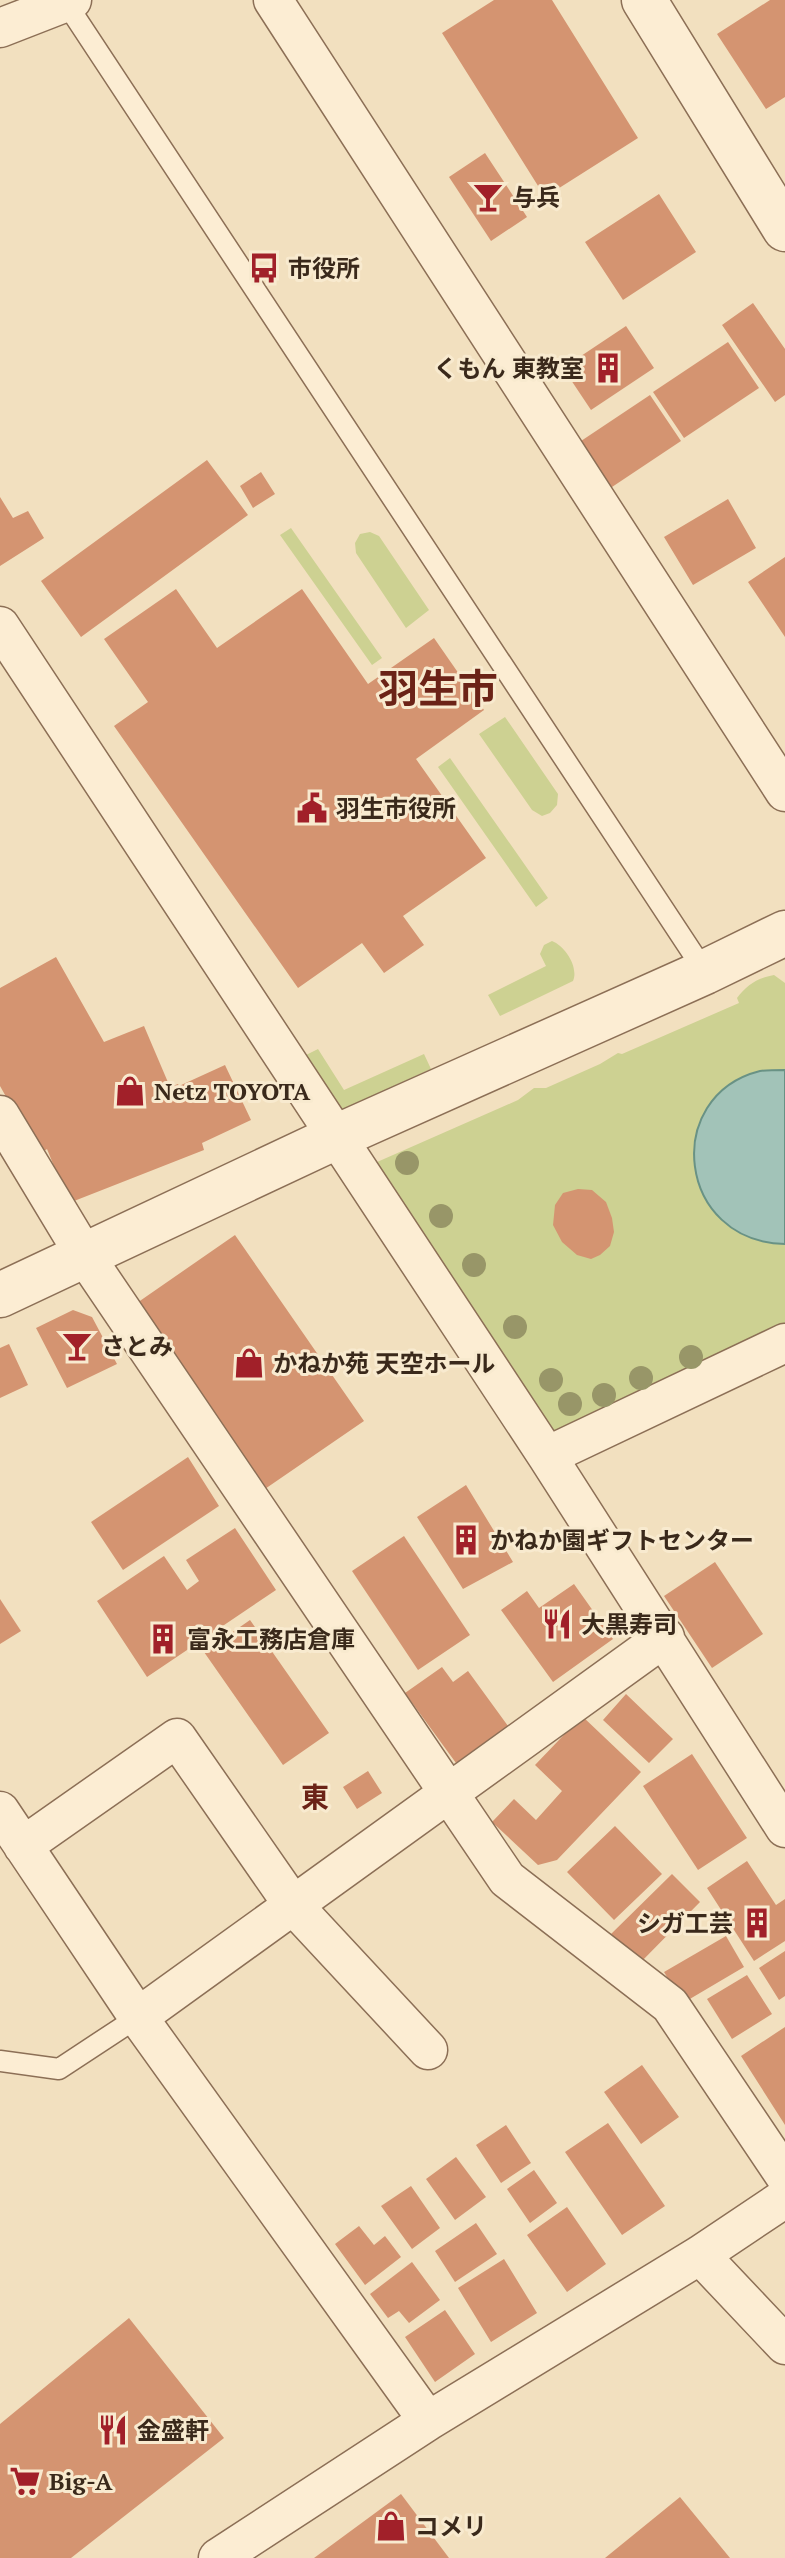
<svg xmlns="http://www.w3.org/2000/svg" width="785" height="2558" font-family="'PT Serif','Noto Sans JP',serif">
  <style>
    .green { fill: #cdd192 }
    .water { fill: #a2c3b8; stroke: #699285; stroke-width: 2 }
    .building { fill: #d49471 }
    .lines { fill: none; stroke-linecap: round; stroke-linejoin: round }
    .service-casing { stroke: #8c6f56; stroke-width: 23 }
    .minor-casing { stroke: #8c6f56; stroke-width: 41 }
    .tertiary-casing { stroke: #8c6f56; stroke-width: 47 }
    .service { stroke: #fcedd3; stroke-width: 20 }
    .minor { stroke: #fcedd3; stroke-width: 38 }
    .tertiary { stroke: #fcedd3; stroke-width: 44 }
    .tree { fill: #989668 }
    .labels { text-anchor: middle; dominant-baseline: central; stroke-width: 6; stroke-linejoin: round; paint-order: stroke }
    .poi-label { font-size: 24px; font-weight: bold; fill: #3a291b; stroke: #f8eacf; text-anchor: start }
    .quarter-label { font-size: 28px; font-weight: bold; fill: #6b2317; stroke: #f8eacf }
    .town-label { font-size: 40px; font-weight: bold; fill: #6b2317; stroke: #f8eacf }
  </style>
  <rect width="100%" height="100%" fill="#f2e0bf"/>
  <path class="green" d="M291 528 382 658 372 665 280 535Z
    M370 532 379 536 429 610 406 628 356 553 355 543 360 534Z
    M505 717 558 794 557 805 550 813 542 816 532 810 479 734Z
    M450 758 548 898 536 907 438 767Z
    M552 941C565 946 579 967 573 981L500 1016 488 995 546 966 540 954 544 945Z
    M774 975 785 983V1330L558 1438 368 1166 518 1100 534 1088H546L600 1064 618 1053 622 1054 739 1003 737 998C747 985 757 978 774 975Z
    M318 1049 344 1090 424 1054 431 1069 339 1111 304 1056Z"/>
  <path class="water" d="M785 1070V1244C677 1242 661 1096 760 1071 768 1070 777 1070 785 1070Z"/>
  <path class="building" d="M494 0H552L638 138 545 197 442 33Z
    M770 0H785V97L766 109 717 34Z
    M485 153 527 217 491 241 449 177Z
    M659 194 696 252 623 300 585 242Z
    M753 303 785 349V395L775 402 722 325Z
    M626 326 654 368 591 410 563 368Z
    M728 342 759 388 684 438 653 392Z
    M650 395 681 441 606 491 575 445Z
    M207 460 248 515 81 637 41 581Z
    M261 472 275 494 253 508 240 486Z
    M0 497 13 518 28 511 44 538 0 566Z
    M728 499 756 548 693 585 664 537Z
    M785 557V637L748 582Z
    M176 589 217 648 302 589 368 684 434 638 484 710 416 759 486 858 403 916 424 945 384 973 362 943 298 988 114 726 148 702 104 639Z
    M56 957 104 1042 144 1026 170 1087 178 1084 179 1086 225 1065 251 1120 202 1143 204 1150 69 1203 47 1149 39 1155 0 1086V988Z
    M578 1189 592 1190 606 1202 612 1218 614 1232 610 1246 600 1255 591 1259 577 1255 562 1242 553 1225 555 1205 563 1193Z
    M235 1235 364 1421 262 1491 134 1305Z
    M73 1310 92 1317 117 1364 67 1388 36 1328Z
    M9 1344 28 1385 0 1398V1348Z
    M188 1457 219 1506 123 1570 91 1522Z
    M466 1485 513 1562 463 1589 417 1517Z
    M235 1528 276 1590 147 1677 97 1601 164 1556 187 1590 199 1581 186 1560Z
    M404 1536 470 1635 418 1670 352 1571Z
    M715 1562 763 1634 712 1668 664 1596Z
    M574 1584 613 1639 553 1682 501 1610 527 1591 539 1608Z
    M0 1599 21 1631 0 1644Z
    M250 1620 329 1733 283 1765 204 1652Z
    M442 1667 453 1682 468 1671 508 1726 456 1763 405 1693Z
    M626 1694 673 1739 649 1763 603 1720Z
    M582 1716 641 1772 557 1860 538 1865 492 1822 514 1799 536 1820 562 1791 535 1765Z
    M692 1754 747 1838 698 1870 643 1786Z
    M368 1771 382 1793 357 1809 343 1787Z
    M615 1826 662 1874 614 1920 567 1872Z
    M747 1861 776 1905 785 1899V1941L754 1961 707 1888Z
    M672 1874 700 1902 639 1964 610 1935Z
    M726 1936 744 1967 683 2003 664 1972Z
    M785 1951V1996L779 2000 759 1968Z
    M747 1975 772 2014 732 2039 707 1999Z
    M785 2027V2125L741 2056Z
    M642 2065 679 2117 641 2144 604 2092Z
    M608 2123 665 2206 622 2235 565 2152Z
    M506 2125 531 2163 501 2183 476 2145Z
    M456 2157 486 2197 455 2220 426 2179Z
    M534 2170 557 2203 530 2223 507 2189Z
    M411 2186 440 2228 412 2249 381 2206Z
    M567 2207 606 2264 567 2292 527 2235Z
    M476 2223 497 2254 455 2282 435 2251Z
    M359 2226 374 2245 385 2236 401 2257 365 2285 335 2244Z
    M504 2259 537 2313 491 2342 458 2288Z
    M412 2262 440 2300 409 2323 399 2311 388 2318 370 2294Z
    M445 2310 475 2354 435 2382 405 2337Z
    M129 2318 224 2438 71 2558H0V2424Z
    M401 2494 449 2558H314Z
    M680 2497 730 2558H605Z"/>
  <g class="lines">
    <g class="service-casing">
      <path id="service" d="M66 3 705 972
        M0 2061 59 2069 138 2017"/>
    </g>
    <g class="minor-casing">
      <path id="minor" d="M273 0 785 792
        M0 28 72 0
        M0 626 547 1456 785 1828
        M0 1115 85 1256 507 1879 670 2005 785 2176
        M547 1456 785 1343
        M0 1811 138 2017 428 2421
        M23 1846 177 1738 293 1905 428 2050
        M138 2017 665 1637
        M700 2255 785 2345
        M218 2558 428 2421 700 2255 785 2198"/>
    </g>
    <g class="tertiary-casing">
      <path id="tertiary" d="M644 0 785 229
        M0 1295 336 1137 705 972 785 933"/>
    </g>
    <use href="#service" class="service"/>
    <use href="#minor" class="minor"/>
    <use href="#tertiary" class="tertiary"/>
  </g>
  <g class="tree">
    <circle cx="407" cy="1163" r="12"/>
    <circle cx="441" cy="1216" r="12"/>
    <circle cx="474" cy="1265" r="12"/>
    <circle cx="515" cy="1327" r="12"/>
    <circle cx="691" cy="1357" r="12"/>
    <circle cx="641" cy="1378" r="12"/>
    <circle cx="551" cy="1380" r="12"/>
    <circle cx="604" cy="1395" r="12"/>
    <circle cx="570" cy="1404" r="12"/>
  </g>
  <defs>
    <g id="bar-bare" transform="scale(2.4)"><path d="M-6-5H6L.8 .8V4.5H3.5V6h-7V4.5H-.8V.8Z" fill="#a12029" stroke="#f8eacf" stroke-width="2.5" paint-order="stroke"/></g>
    <g id="bus-bare" transform="scale(2.4)"><path d="M-5-6H5V4H4V6H2V4H-2V6H-4V4H-5ZM-3.5-4V0h7V-4ZM-3.5 1.2v1.5H-2V1.2ZM2 1.2v1.5H3.5V1.2Z" fill="#a12029" stroke="#f8eacf" stroke-width="2.5" paint-order="stroke"/></g>
    <g id="building-bare" transform="scale(2.4)"><path d="M-4-6H4V6H1V3H-1V6H-4ZM-2.5-4.3h1.7v1.8h-1.7ZM.8-4.3h1.7v1.8H.8ZM-2.5-1h1.7V.8h-1.7ZM.8-1h1.7V.8H.8Z" fill="#a12029" stroke="#f8eacf" stroke-width="2.5" paint-order="stroke"/></g>
    <g id="civic-bare" transform="scale(2.4)"><path d="M-.6-6.5H3V-4.5H.6V-3L4-1V1h2V6H-6V1h2V-1L-.6-3ZM-1.2 2.5V6h2.4V2.5Z" fill="#a12029" stroke="#f8eacf" stroke-width="2.5" paint-order="stroke"/></g>
    <g id="shop-bare" transform="scale(2.4)"><path d="M-5-2.5h2.3a2.7 3.5 0 0 1 5.4 0H5L5.5 6h-11ZM-1.5-2.5h3a1.5 2.3 0 0 0-3 0Z" fill="#a12029" stroke="#f8eacf" stroke-width="2.5" paint-order="stroke"/></g>
    <g id="restaurant-bare" transform="scale(2.4)"><path d="M-5-6h1v4h1v-4h1v4h1v-4h1v5L-1.5 .5V6h-2V.5L-5-1ZM5-6V6H3V1.5H1.5Q1.5-4 5-6Z" fill="#a12029" stroke="#f8eacf" stroke-width="2.5" paint-order="stroke"/></g>
    <g id="supermarket-bare" transform="scale(2.4)"><path d="M-6-5.5h2.5l.6 2H6L4.5 2H-2.5L-4.4-4H-6ZM-1.5 3.2a1.3 1.3 0 1 0 .1 0ZM3 3.2a1.3 1.3 0 1 0 .1 0Z" fill="#a12029" stroke="#f8eacf" stroke-width="2.5" paint-order="stroke"/></g>
  </defs>
  <g fill-rule="evenodd">
    <use href="#bar-bare" x="488" y="197"/>
    <use href="#bus-bare" x="264" y="268"/>
    <use href="#building-bare" x="608" y="368"/>
    <use href="#civic-bare" x="312" y="808"/>
    <use href="#shop-bare" x="130" y="1091"/>
    <use href="#bar-bare" x="77" y="1346"/>
    <use href="#shop-bare" x="249" y="1363"/>
    <use href="#building-bare" x="466" y="1540"/>
    <use href="#restaurant-bare" x="557" y="1624"/>
    <use href="#building-bare" x="163" y="1639"/>
    <use href="#building-bare" x="757" y="1923"/>
    <use href="#restaurant-bare" x="113" y="2430"/>
    <use href="#supermarket-bare" x="25" y="2481"/>
    <use href="#shop-bare" x="391" y="2526"/>
  </g>
  <g class="labels">
    <g class="poi-label">
      <text x="512" y="197">与兵</text>
      <text x="288" y="268">市役所</text>
      <text x="584" y="368" text-anchor="end">くもん 東教室</text>
      <text x="336" y="808">羽生市役所</text>
      <text x="154" y="1091">Netz TOYOTA</text>
      <text x="101" y="1346">さとみ</text>
      <text x="273" y="1363">かねか苑 天空ホール</text>
      <text x="490" y="1540">かねか園ギフトセンター</text>
      <text x="581" y="1624">大黒寿司</text>
      <text x="187" y="1639">富永工務店倉庫</text>
      <text x="733" y="1923" text-anchor="end">シガ工芸</text>
      <text x="137" y="2430">金盛軒</text>
      <text x="49" y="2481">Big-A</text>
      <text x="415" y="2526">コメリ</text>
    </g>
    <g class="quarter-label">
      <text x="315" y="1796">東</text>
    </g>
    <g class="town-label">
      <text x="438" y="687">羽生市</text>
    </g>
  </g>
</svg>
